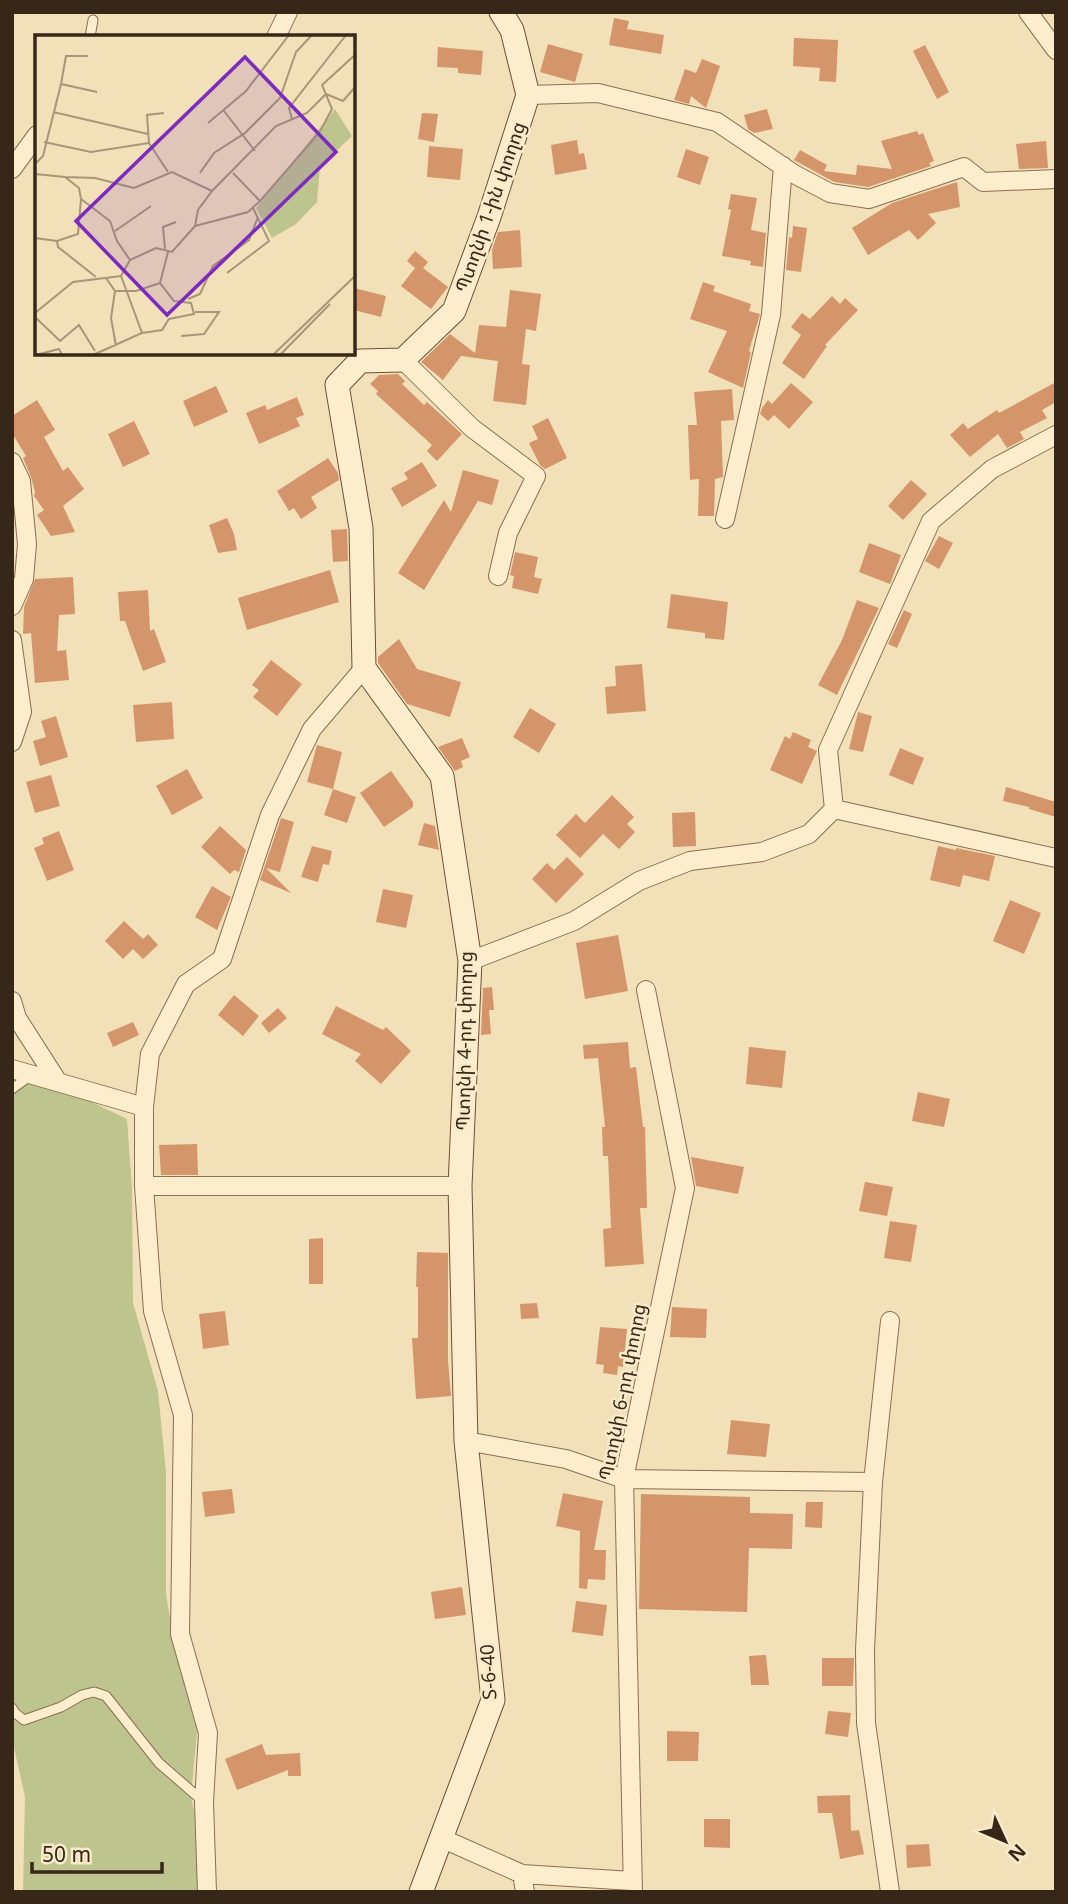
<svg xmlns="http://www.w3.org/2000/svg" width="1068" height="1904" font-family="Georgia,'Noto Sans Armenian',serif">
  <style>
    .cemetery { fill: #bec48d }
    .building { fill: #d4956b }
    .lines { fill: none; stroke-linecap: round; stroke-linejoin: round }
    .lane-casing { stroke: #8a6f52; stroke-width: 11 }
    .street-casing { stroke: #8a6f52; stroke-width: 20 }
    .secondary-casing { stroke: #6b4f36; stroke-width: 25 }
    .lane { stroke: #fcedcd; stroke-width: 9 }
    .street { stroke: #fcedcd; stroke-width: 18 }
    .secondary { stroke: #fcedcd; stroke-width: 23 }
    .labels { text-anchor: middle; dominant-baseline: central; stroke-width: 5; stroke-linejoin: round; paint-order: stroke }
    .street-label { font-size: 19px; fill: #372719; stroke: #f9eac9 }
    .inset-road { fill: none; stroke: #a79679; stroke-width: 2 }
    .view { fill: #7b2cbf; fill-opacity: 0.15; stroke: #7b2cbf; stroke-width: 3.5 }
    .inset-edge { fill: none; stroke: #372719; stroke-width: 3.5 }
  </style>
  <rect width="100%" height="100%" fill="#f2e0b9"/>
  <path class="cemetery" d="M12 1079 77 1095 127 1119 132 1189 133 1303 158 1391 166 1472V1594L176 1654 198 1722 191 1796 201 1845V1892H23L25 1797 12 1738Z"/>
  <path class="building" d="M614 18 629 21 627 29 664 35 661 54 609 45Z
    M794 38 838 40 836 82 819 81 820 68 793 66Z
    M548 44 583 54 575 82 540 72Z
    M925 45 949 92 937 99 913 51Z
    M438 47 483 51 481 75 458 73V68L437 67Z
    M702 59 720 66 706 108 691 96 689 104 674 100 685 69 696 73Z
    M767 109 773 129 754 133 748 129 744 115Z
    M422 113 438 114 434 142 418 139Z
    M917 131 919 135 923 133 934 161 929 163 931 166 868 187 834 182 794 160 800 150 827 165 824 171 856 175 857 165 892 169 881 141Z
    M577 140 579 154 584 153 587 169 555 175 551 145Z
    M1046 141 1048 168 1019 169 1016 144Z
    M429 146 463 149 460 180 427 177Z
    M686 149 709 157 700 185 677 177Z
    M957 182 960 207 928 214 936 223 918 240 909 230 868 255 852 228 892 203Z
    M731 194 757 198 751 230 766 233 763 267 750 265 751 261 722 256 731 210 728 209Z
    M793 226 807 228 801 272 786 270 789 237 792 238Z
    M520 230 522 267 493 269 492 250 498 232Z
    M415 251 428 262 423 268 448 287 431 309 401 286 415 268 407 261Z
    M703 282 715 286 713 291 751 304 749 311 760 314 749 351 751 352 743 388 708 372 727 331 690 319Z
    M354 288 386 296 381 317 354 310Z
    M510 290 541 294 536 331 526 329 522 364 530 365 526 405 493 401 498 361 461 356 443 380 421 362 450 334 475 353 479 325 506 327Z
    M832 296 840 304 845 298 858 310 825 345 827 346 804 379 782 363 801 335 791 327 802 313 810 319Z
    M398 374 405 381 402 384 424 405 427 402 462 434 437 461 427 451 432 445 376 394 378 391 370 384 379 375Z
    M1056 382V402L1042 410 1047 418 1020 432 1024 439 1007 448 998 434 970 457 950 435 963 423 968 429 997 410 999 413Z
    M791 383 813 402 789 429 774 415 768 421 760 414 762 408 768 400 772 404Z
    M216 386 228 412 194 427 183 401Z
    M732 389 734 420 721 421 723 477 715 479 714 516H698L699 479 690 480 688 425H697L694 392Z
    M297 397 304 415 296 418 300 426 259 444 246 413 265 405 267 410Z
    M37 400 55 430 44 437 63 471 68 467 84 489 63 506 75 532 51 536 37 515 44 510 34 496 35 492 31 477 23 458 26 456 12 433V416Z
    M548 418 567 458 545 469 540 465 529 443 538 439 532 426Z
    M134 421 150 454 123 467 108 434Z
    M328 458 338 473 339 480 311 497 317 508 301 519 294 508 289 511 277 491Z
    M422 462 437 486 402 507 391 488 408 479 404 473Z
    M463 470 499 480 492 505 478 501 424 590 398 573 444 500 451 512Z
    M911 480 927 494 903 520 888 506Z
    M227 518 234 534 237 550 218 553 209 525Z
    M347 529 348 561 333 562 331 530Z
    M939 536 953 543 939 569 925 561Z
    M869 543 901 555 890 584 859 572Z
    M515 552 538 557 534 577 542 579 538 594 512 588 514 576 510 575Z
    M330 570 339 602 247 630 238 598Z
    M73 577 75 614 59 615 57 651 66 650 69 680 35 683 31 633 23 634 24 607 35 579Z
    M148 590 150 631 154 629 166 662 143 671 125 621H120L118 592Z
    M671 594 728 602 724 640 705 638V633L667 628Z
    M857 600 879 608 837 695 818 685 842 640Z
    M904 610 912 614 897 648 888 644Z
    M399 639 417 669 461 682 450 717 407 704 378 663V657Z
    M271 660 302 684 277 716 253 697 259 690 252 685Z
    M642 664 646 711 607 714 605 687 616 686 615 666Z
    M172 702 174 739 136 742 133 705Z
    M530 708 556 724 539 753 513 737Z
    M858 712 872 716 863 752 849 749Z
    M56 716 68 757 40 766 33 741 46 737 41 721Z
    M793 732 811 740 808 747 817 751 802 784 770 770 785 736 790 739Z
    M462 738 470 757 461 761 463 767 455 771 438 747Z
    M317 745 342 752 333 789 307 782Z
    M900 748 924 758 913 785 889 775Z
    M187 769 203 798 172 815 156 786Z
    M391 771 413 802V807L384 827 360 793Z
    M51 775 60 806 35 813 26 782Z
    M1006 787 1056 802V817L1029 809V807L1003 801Z
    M333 789 356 797 347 823 324 815Z
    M612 795 634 817 627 824 635 832 619 849 603 834 580 858 556 835 576 814 585 823Z
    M695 812 696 846 673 847 672 813Z
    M281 818 294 822 280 872 266 868 291 893 260 880Z
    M424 823 435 826 439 850 418 845Z
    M220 826 246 850 239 872 234 870 230 874 201 847Z
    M59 831 74 870 47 881 34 848 44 844 42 838Z
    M312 846 332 851 329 865 323 864 318 882 301 877Z
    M938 846 956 850V848L995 856 989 881 963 875 960 887 930 880Z
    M567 857 584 874 556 903 532 879 547 863 554 870Z
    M212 886 231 897 217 930 195 917Z
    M383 889 413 895 406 928 376 922Z
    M1010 900 1041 913 1024 954 993 941Z
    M124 921 143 939 148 934 158 945 143 959 133 949 123 959 105 941Z
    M618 935 628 991 585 999 576 943Z
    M492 987 494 1010H489L491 1034 481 1035 483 988Z
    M234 995 259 1016 243 1036 218 1015Z
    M336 1006 383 1030 386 1027 411 1051 381 1084 355 1061 361 1054 322 1034Z
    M278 1008 287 1018 269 1033 261 1023Z
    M133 1022 139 1035 113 1047 107 1033Z
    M628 1042 630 1068 636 1067 643 1127H645L647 1208H640L644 1264 605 1267 603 1229 611 1228 608 1156H603L602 1127H605L598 1058 584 1059 583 1045Z
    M749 1047 786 1051 782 1088 746 1084Z
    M918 1092 950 1099 944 1127 912 1121Z
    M197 1144 198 1175H161L159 1145Z
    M691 1157 744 1167 738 1194 696 1186Z
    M865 1182 893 1187 887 1216 859 1211Z
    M890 1221 917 1225 911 1262 884 1258Z
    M323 1238V1284H309V1239Z
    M417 1252 448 1253V1360L451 1396 416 1399 412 1338H418V1287H416Z
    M537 1303 539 1318 521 1319 520 1304Z
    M672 1307 707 1309 706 1338 670 1337Z
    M225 1311 229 1345 203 1349 199 1314Z
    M600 1327 627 1329 623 1367 618 1366 617 1375 603 1373 604 1365 596 1364Z
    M731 1420 770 1424 766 1457 727 1454Z
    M232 1489 235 1513 205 1517 202 1492Z
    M563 1493 603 1501 594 1550H606L605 1580 588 1579 587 1589 579 1588 580 1531 556 1526Z
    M641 1494 750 1497V1513L793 1514 792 1549 749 1548 747 1612 639 1609Z
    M806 1502H823L822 1528 805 1527Z
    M462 1587 466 1615 435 1619 431 1592Z
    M576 1601 607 1605 603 1636 572 1632Z
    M766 1655 769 1685H751L749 1656Z
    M822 1658H854L853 1686H822Z
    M828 1711 851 1713 848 1737 825 1734Z
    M667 1731 699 1732 698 1761H667Z
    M262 1744 266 1755 300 1753 301 1776H288V1770L237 1790 225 1759Z
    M850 1795 851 1831 859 1830 864 1854 840 1859 832 1813H818L817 1796Z
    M704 1819H730V1848L704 1847Z
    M929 1844 931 1866 907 1868 906 1845Z"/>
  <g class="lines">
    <g class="lane-casing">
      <path id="lane" d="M90 37 93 20
        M12 1089 31 1075
        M12 1708 15 1713 24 1720 61 1707 82 1695 94 1692 106 1696 159 1763 204 1802"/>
    </g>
    <g class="street-casing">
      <path id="street" d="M1028 12 1056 50
        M276 37 288 12
        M528 95 598 93 717 122 794 174 830 193 869 199 964 167 983 182 1056 179
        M12 169 37 135
        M403 360 472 428 536 476 508 533 498 576
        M12 462 21 481 27 544 24 579 12 606
        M725 519 771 315 783 166
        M12 640 22 712 12 742
        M834 809 1056 858
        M470 961 574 921 639 881 690 861 762 852 809 834 834 809 828 750 931 521 992 469 1056 435
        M12 1001 17 1018 58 1082
        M12 1069 144 1107
        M144 1186H460
        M890 1321 873 1482 865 1650 866 1723 890 1892
        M466 1441 566 1459 624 1479 873 1482
        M441 1838 522 1874 525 1892
        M522 1874 632 1881
        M207 1892 204 1802 208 1733 180 1634 183 1415 153 1311 144 1186V1107L150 1054 186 984 222 959 270 815 312 729 364 668
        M633 1892 624 1479 685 1188 646 990"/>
    </g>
    <g class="secondary-casing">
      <path id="secondary" d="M421 1892 493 1700 466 1441 460 1186 470 961 442 776 364 668 361 528 337 385 360 361 403 360 454 311 489 217 528 95 512 30 501 12"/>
    </g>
    <use href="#lane" class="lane"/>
    <use href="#street" class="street"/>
    <use href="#secondary" class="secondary"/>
  </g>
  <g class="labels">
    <g class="street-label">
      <text transform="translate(490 207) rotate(-71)">Պտղնի 1-ին փողոց</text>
      <text transform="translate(464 1041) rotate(-89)">Պտղնի 4-րդ փողոց</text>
      <text transform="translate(622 1392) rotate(-79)">Պտղնի 6-րդ փողոց</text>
      <text transform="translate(488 1672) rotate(-93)">Տ-6-40</text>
    </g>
  </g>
  <g transform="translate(35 35)">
    <rect width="320" height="320" fill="#f2e0b9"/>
    <path d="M300 74 317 101 285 131 282 167 261 189 237 203 221 173Z" fill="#bec48d"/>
    <path class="inset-road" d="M26 49 31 21H53M189 76 220 116M18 77 113 99M129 78 112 80 114 108 133 137M257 84 254 73 311 0M173 88 211 56 254 0M9 107 56 117 114 108M0 129 8 121 26 49 62 57M165 138 179 118 210 98 245 63 261 17 277 0M198 138 225 166M0 139 30 142 44 153 46 164 43 199 22 206 0 203M30 142 60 143 99 153 137 137 177 156M46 164 75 186 82 206 95 225M160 191 213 177 225 166 284 98 297 74 287 50 321 19M160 191 163 175 177 156 241 91 272 78 291 59 308 66 321 51M80 196 116 171M22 206 23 212 61 242M130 214 128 192 141 187M192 238 234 206 218 173M71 243 80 256H101L125 248M80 256 76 283 81 311M153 264 165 259 178 231 214 205 223 182M0 278 38 247 86 241 95 225 121 213 137 217 160 191M0 282 25 306 44 290 60 316M107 298 127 295 134 284 159 279 156 268 139 266 125 248 133 217M146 301 169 299 184 277H160M1 320 24 314 27 320M58 320 107 298 86 241M238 320 321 240M245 320 295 269"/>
    <path class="view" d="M210 22 301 117 132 280 41 186Z"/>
    <rect width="320" height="320" class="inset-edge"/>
  </g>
  <rect width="1068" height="1904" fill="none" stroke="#372719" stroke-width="28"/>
  <g transform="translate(1005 1841) rotate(134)" stroke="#f9eac9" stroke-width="5" paint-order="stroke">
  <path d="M0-5L12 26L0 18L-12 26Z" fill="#372719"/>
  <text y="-10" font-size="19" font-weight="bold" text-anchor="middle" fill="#372719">N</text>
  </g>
  <path d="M32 1862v10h130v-10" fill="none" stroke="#372719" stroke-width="3.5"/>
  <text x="42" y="1862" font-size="21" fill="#372719" stroke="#f9eac9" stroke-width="5" paint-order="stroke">50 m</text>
</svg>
